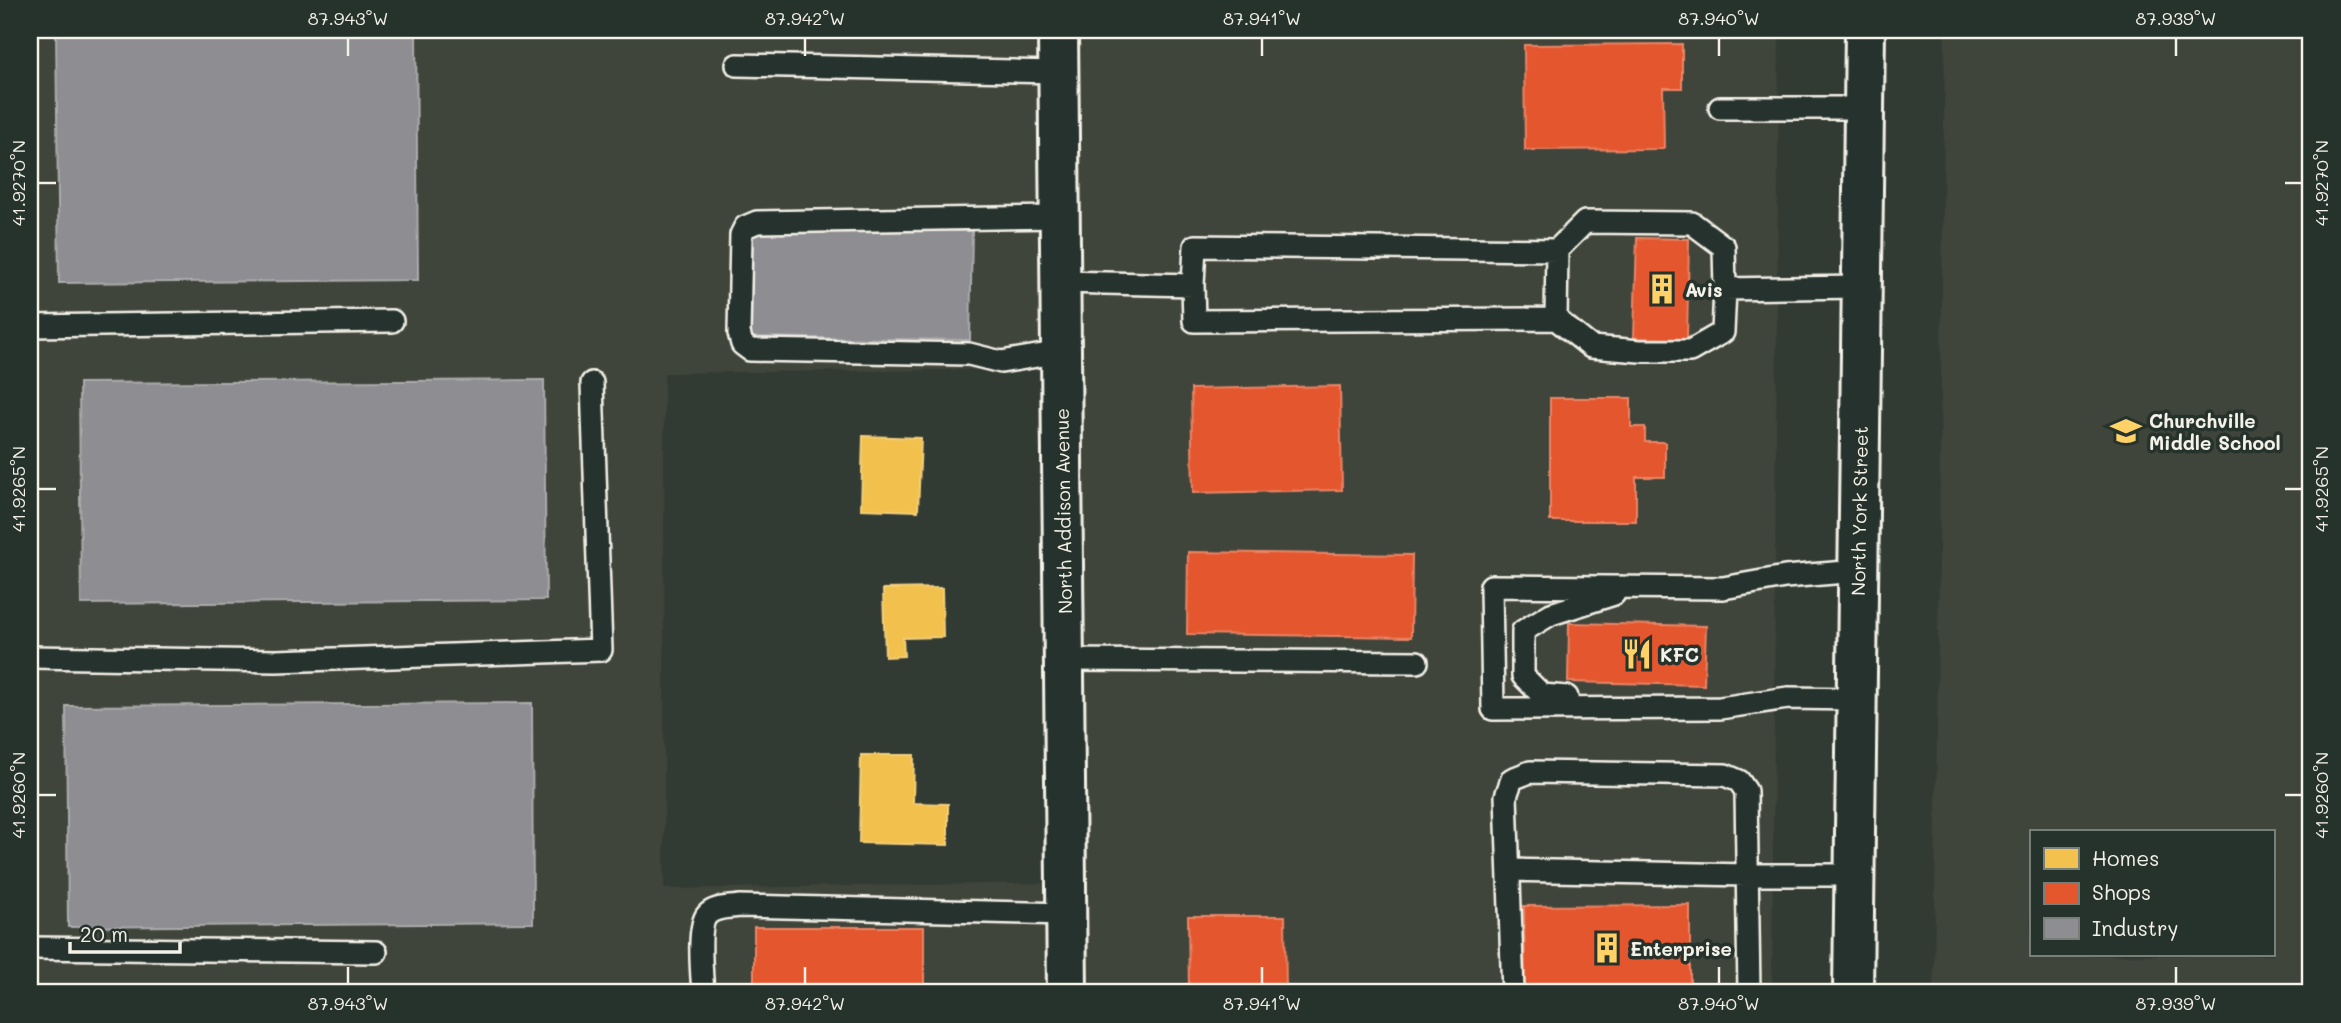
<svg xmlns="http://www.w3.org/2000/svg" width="2341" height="1023" font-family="Mali,sans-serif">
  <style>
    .built { fill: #40453a; fill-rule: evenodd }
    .homes { fill: #f2c14e; stroke: #f3cf7c; stroke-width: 2 }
    .shops { fill: #e4572e; stroke: #e98566; stroke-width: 2 }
    .industry { fill: #8d8d92; stroke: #acabac; stroke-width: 2 }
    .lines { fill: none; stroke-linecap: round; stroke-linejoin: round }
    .lane-casing { stroke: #f4f1e8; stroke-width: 26 }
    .street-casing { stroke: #f4f1e8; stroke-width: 44 }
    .secondary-casing { stroke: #f4f1e8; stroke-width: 44 }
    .lane { stroke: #26332d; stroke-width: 21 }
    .street { stroke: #26332d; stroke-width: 38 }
    .secondary { stroke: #26332d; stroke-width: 38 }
    .ticks { fill: none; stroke: #f4f1e8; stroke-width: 2.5 }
    .labels { text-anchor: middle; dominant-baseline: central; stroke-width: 7; stroke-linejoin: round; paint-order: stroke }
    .poi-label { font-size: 19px; font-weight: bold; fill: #f4f1e8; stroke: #26332d; text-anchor: start }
    .street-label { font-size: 19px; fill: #f4f1e8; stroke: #26332d }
    .neatline { fill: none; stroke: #f4f1e8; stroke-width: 2.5 }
    .ticks-label { font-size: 18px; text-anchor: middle; fill: #f4f1e8 }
  </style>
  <rect width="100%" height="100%" fill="#323b33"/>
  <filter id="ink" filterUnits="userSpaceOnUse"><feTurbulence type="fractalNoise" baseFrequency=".0143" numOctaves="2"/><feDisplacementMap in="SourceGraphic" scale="14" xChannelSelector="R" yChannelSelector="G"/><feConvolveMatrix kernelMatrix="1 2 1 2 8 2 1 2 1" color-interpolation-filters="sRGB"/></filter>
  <g filter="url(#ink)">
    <path class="built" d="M30 30H1779L1772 993H30ZM1043 369 1054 883 664 889V373Z
      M1945 30H2311V993H1934ZM2031 832H2273V955H2031Z"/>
    <path class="homes" d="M863 436 921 438 918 511 861 509Z
      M942 588 943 637 903 638 904 656 885 657 883 589Z
      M861 755H914L913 803 948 804V845L859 843Z"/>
    <path class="shops" d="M1682 44V88H1663L1664 149 1525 150 1524 45Z
      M1637 238 1689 239 1687 339 1634 338Z
      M1340 386 1342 490 1193 493 1191 389Z
      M1550 398H1631V427H1645V442H1665V477H1636V521H1550Z
      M1188 552 1412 555 1411 637 1187 634Z
      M1569 623 1706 626 1704 685 1568 682Z
      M1690 905V989L1525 991 1524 906Z
      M1188 916H1285L1286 993H1189Z
      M754 927H924V987H975V993H754Z"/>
    <path class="industry" d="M56 30H416L418 280 59 283Z
      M752 228 972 231 970 340 751 337Z
      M544 380 546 600 81 604 79 383Z
      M532 703 533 923 68 927 66 706Z"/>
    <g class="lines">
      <g class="lane-casing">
        <path id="lane" d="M737 65 1058 72
          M1720 108H1864
          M1060 217 757 222 745 227 741 235 739 333 742 344 750 350 969 354 1001 362 1061 352
          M1557 250 1585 222 1692 223 1724 247 1725 289
          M1060 282 1193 285 1194 321 1556 319 1557 250 1195 246 1193 285
          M1556 319 1591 347 1640 351H1690L1723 332 1725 289 1862 287
          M30 326 392 321
          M30 657 276 661 601 650 592 383
          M1064 660 1417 662
          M1567 697 1542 695 1523 676V631L1551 614 1614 594
          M1857 699 1788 698 1720 708 1493 709 1491 586 1723 588 1785 577 1858 571
          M1509 870 1747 875H1855
          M30 948 376 952
          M703 993C702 977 697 926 707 915 715 906 729 908 739 906L1066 914
          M1513 993 1506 796 1512 779 1530 772 1725 775 1739 781 1746 791 1749 993"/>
      </g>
      <g class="street-casing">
        <path id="street" d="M1058 30 1067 993"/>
      </g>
      <g class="secondary-casing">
        <path id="secondary" d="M1853 993 1865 30"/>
      </g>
      <use href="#lane" class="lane"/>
      <use href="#street" class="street"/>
      <use href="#secondary" class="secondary"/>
    </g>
  </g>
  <path class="ticks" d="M348 38V56M805 38V56M1262 38V56M1719 38V56M2176 38V56M38 183H56M2285 183H2302M38 489H56M2285 489H2302M38 795H56M2285 795H2302M348 967V984M805 967V984M1262 967V984M1719 967V984M2176 967V984"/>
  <defs>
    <g id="building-bare" transform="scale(2.415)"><path d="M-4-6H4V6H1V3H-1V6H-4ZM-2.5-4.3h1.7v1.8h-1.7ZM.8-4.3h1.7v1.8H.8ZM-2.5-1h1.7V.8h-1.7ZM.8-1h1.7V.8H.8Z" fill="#ffd166" stroke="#26332d" stroke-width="2.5" paint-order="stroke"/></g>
    <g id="school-bare" transform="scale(2.415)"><path d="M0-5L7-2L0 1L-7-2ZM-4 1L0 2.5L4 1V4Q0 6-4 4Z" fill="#ffd166" stroke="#26332d" stroke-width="2.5" paint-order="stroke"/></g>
    <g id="restaurant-bare" transform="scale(2.415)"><path d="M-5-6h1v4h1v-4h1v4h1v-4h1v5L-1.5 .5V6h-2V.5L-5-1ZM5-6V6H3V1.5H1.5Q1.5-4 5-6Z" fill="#ffd166" stroke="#26332d" stroke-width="2.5" paint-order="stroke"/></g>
  </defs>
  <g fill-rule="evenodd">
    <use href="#building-bare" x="1662" y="289"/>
    <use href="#school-bare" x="2126" y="431"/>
    <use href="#restaurant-bare" x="1637" y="654"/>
    <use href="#building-bare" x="1607" y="948"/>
  </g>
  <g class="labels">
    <g class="poi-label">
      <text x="1685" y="289">Avis</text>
      <text x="2149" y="420">Churchville<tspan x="2149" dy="22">Middle School</tspan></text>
      <text x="1660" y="654">KFC</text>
      <text x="1630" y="948">Enterprise</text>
    </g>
    <g class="street-label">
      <text transform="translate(1063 511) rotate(-91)">North Addison Avenue</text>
      <text transform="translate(1859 511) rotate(-89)">North York Street</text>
    </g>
  </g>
  <rect width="2341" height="1023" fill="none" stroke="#26332d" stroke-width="77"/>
  <rect x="2030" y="830" width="245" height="126" fill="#26332d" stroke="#787f78" stroke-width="2"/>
  <rect x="2044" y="848" width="35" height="21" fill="#f2c14e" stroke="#787f78" stroke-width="2"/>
  <text x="2092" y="866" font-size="21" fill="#f4f1e8">Homes</text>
  <rect x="2044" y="883" width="35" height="21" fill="#e4572e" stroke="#787f78" stroke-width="2"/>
  <text x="2092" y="900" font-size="21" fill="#f4f1e8">Shops</text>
  <rect x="2044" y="918" width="35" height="21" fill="#8d8d92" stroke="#787f78" stroke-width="2"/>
  <text x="2092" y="936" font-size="21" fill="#f4f1e8">Industry</text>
  <path d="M70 942v10h110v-10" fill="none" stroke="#f4f1e8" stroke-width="3.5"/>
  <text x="80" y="942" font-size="21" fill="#f4f1e8" stroke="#26332d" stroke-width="5" paint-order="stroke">20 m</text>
  <rect x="38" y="38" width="2264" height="946" class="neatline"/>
  <g class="ticks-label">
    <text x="348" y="25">87.943°W</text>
    <text x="805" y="25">87.942°W</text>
    <text x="1262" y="25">87.941°W</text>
    <text x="1719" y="25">87.940°W</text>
    <text x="2176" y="25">87.939°W</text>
    <text transform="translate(19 183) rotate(-90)" y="6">41.9270°N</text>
    <text transform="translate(2322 183) rotate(-90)" y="6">41.9270°N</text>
    <text transform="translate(19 489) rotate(-90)" y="6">41.9265°N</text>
    <text transform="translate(2322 489) rotate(-90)" y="6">41.9265°N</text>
    <text transform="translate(19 795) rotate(-90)" y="6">41.9260°N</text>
    <text transform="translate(2322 795) rotate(-90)" y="6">41.9260°N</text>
    <text x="348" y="1010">87.943°W</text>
    <text x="805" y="1010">87.942°W</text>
    <text x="1262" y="1010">87.941°W</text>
    <text x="1719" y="1010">87.940°W</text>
    <text x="2176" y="1010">87.939°W</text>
  </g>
</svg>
